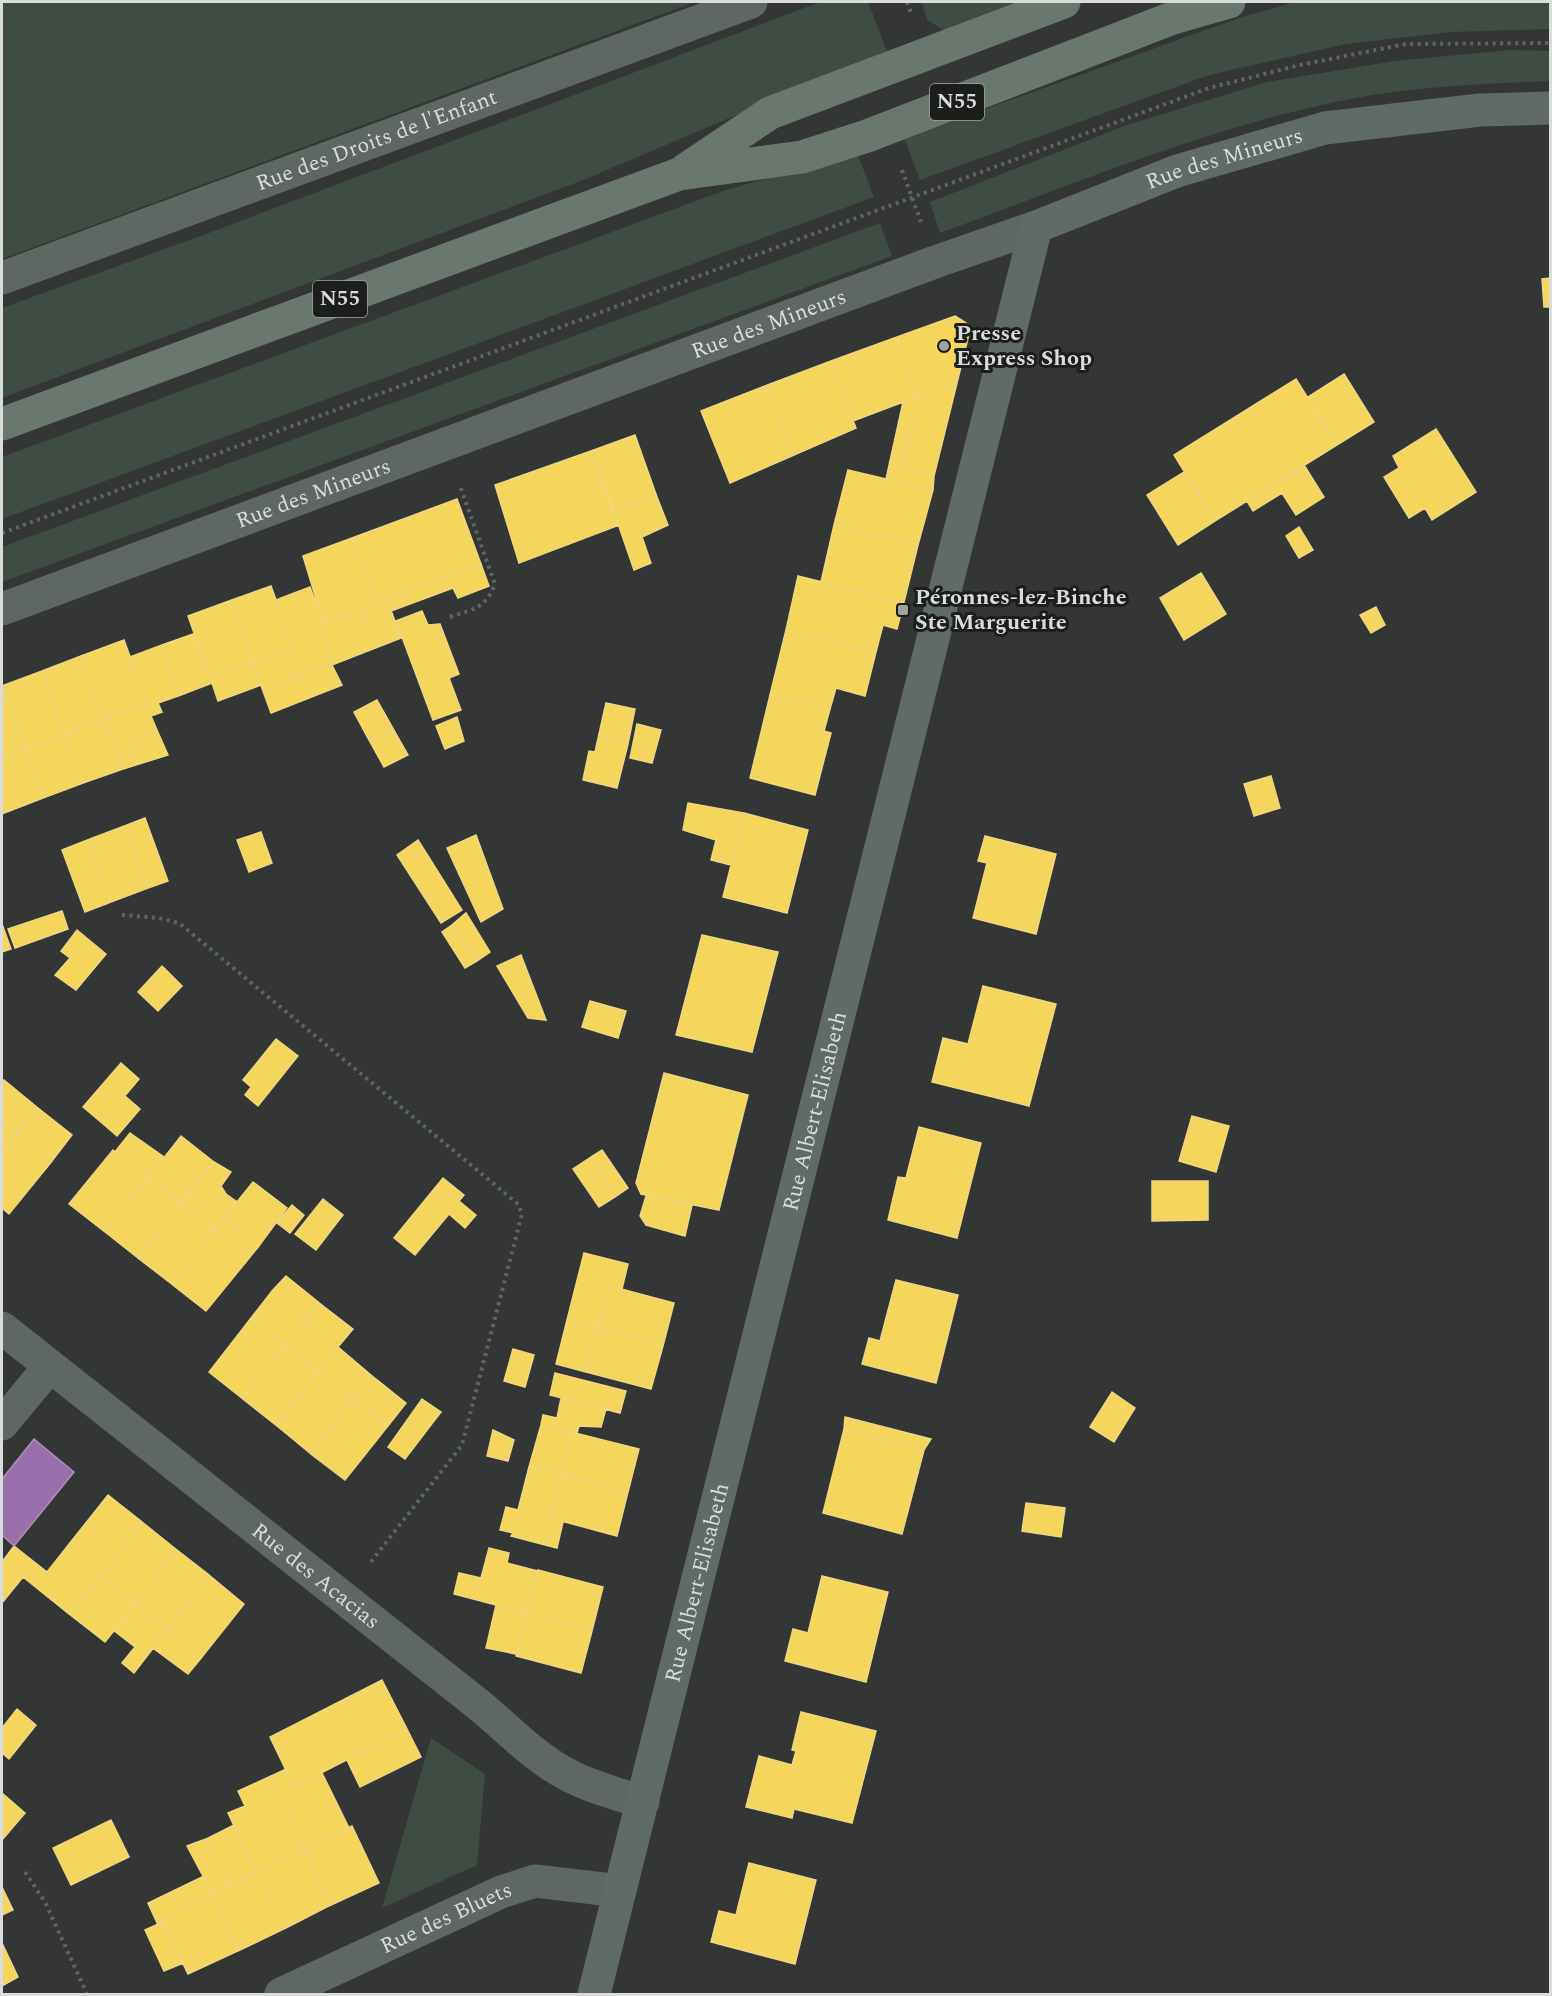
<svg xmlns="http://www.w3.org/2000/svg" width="1552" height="1996" font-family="Spectral,serif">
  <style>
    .green { fill: #3e4c43 }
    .homes { fill: #f6d55c; stroke: #edd782; stroke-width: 1.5 }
    .offices { fill: #9970ab; stroke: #ac90b9; stroke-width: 1.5 }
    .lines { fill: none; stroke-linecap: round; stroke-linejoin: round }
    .path { stroke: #5e6561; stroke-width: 4; stroke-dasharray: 3 4.5; stroke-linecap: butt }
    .street { stroke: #5e6761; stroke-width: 33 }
    .secondary { stroke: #5f6b64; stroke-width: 33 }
    .highway { stroke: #6a776f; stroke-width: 33 }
    .poi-dot { fill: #9fa2a0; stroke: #1c1e1c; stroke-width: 2 }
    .labels { text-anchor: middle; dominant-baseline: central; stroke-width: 6; stroke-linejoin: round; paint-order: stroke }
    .shield { fill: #1c1e1c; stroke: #a0a3a1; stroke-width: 1.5 }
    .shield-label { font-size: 21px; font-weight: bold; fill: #d9dcda }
    .street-label { font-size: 22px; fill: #d9dcda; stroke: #1c1e1c }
    .poi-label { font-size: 22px; font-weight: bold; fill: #d9dcda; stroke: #1c1e1c; text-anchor: start }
  </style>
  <rect width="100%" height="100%" fill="#343635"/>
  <path class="green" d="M2 2H695L2 259Z
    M820 2H868L887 51 581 181 2 398V308L206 234Z
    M922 2H1021L945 31 927 20Z
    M1295 2H1550V29L1451 32 1346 44 1209 75 920 180 904 138 1242 17Z
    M1509 50 1550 51V81C1484 84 1417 86 1351 99 1210 126 1075 184 940 233L930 202 1127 125 1267 82 1395 61Z
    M857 153 874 197 2 519V457L723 191Z
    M880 223 892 256 2 582V547Z
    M431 1738 485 1774 477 1865 382 1908Z"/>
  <path class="homes" d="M1550 278V307H1544L1542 279Z
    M955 316 971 326 957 383 919 396 897 337Z
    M897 337 919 396 853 421 831 361Z
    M831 361 856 428 794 455 765 386Z
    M1344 374 1374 422 1337 445 1308 397Z
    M1296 379 1337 445 1215 521 1174 455Z
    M957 383 934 476 902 468 913 425H916L919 396Z
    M765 386 794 455 730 483 701 411Z
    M919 396 916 425H913L905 455 892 452 903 402Z
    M1436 429 1476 492 1432 520 1425 508 1409 518 1384 477 1399 468 1393 456Z
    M635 435 657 497 613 513 591 451Z
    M591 451 619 525 519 563 495 485Z
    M892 452 905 455 902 468 934 476 933 490 886 479Z
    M1304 465 1324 497 1296 515 1282 493 1253 511 1247 501Z
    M848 470 933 490 918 545 834 525Z
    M1184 472 1215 521 1178 545 1147 495Z
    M657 497 668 525 642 537 651 563 634 570 614 512Z
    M457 499 481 564 376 603 352 538Z
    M834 525 918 545 904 602 821 582Z
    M1299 527 1313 550 1299 558 1286 536Z
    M352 538 376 603 365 607 369 619 348 627 345 614 323 622 303 556Z
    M481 564 489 586 458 598 453 588 391 611 387 599Z
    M1201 573 1226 614 1184 640 1160 598Z
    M798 576 904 602 897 629 883 625 876 652 786 630Z
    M271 586 293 647 253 662 229 601Z
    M310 587 323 622 332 665 295 674 297 679 263 691 253 662 293 647 276 600Z
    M387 599 401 638 332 665 323 622 345 614 348 627 369 619 365 607Z
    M229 601 253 662 210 678 188 616Z
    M1376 607 1385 625 1371 633 1360 615Z
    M422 611 428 625 440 624 459 674 449 678 461 710 433 720 396 621Z
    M786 630 876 652 865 696 836 688 830 709 770 695Z
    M193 634 210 678 253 662 261 685 218 701 212 683 181 695 162 645Z
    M124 640 147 703 104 719 81 656Z
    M162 645 181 695 158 703 162 712 151 716 157 730 131 739 136 754 120 760 104 719 147 703 130 657Z
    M81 656 104 719 65 734 42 671Z
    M332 665 342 685 271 713 263 691 297 679 295 674Z
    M42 671 65 734 26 748 2 686Z
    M2 686 26 748 2 757Z
    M770 695 830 709 824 731 831 733 815 795 750 778Z
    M377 700 395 732 369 740 354 712Z
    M606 703 635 709 628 744 599 734Z
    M457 717 464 741 445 749 436 726Z
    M104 719 123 769 83 783 65 734Z
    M637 724 661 730 652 763 630 758Z
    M157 730 168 755 123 769 120 760 136 754 131 739Z
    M395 732 408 755 384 767 369 740Z
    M65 734 83 783 43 798 26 748Z
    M599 734 628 744 617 788 583 780 589 751 595 752Z
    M26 748 43 798 2 814V757Z
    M1271 776 1280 808 1254 816 1244 784Z
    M688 803 744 813 731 865 711 860 716 840 683 830Z
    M744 813 808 830 787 913 723 897Z
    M145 818 168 881 148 888 127 825Z
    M127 825 148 888 111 902 90 839Z
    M261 832 272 863 249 872 237 840Z
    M476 835 503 909 481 922 447 848Z
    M985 836 1056 854 1036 934 973 918 987 863 978 861Z
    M90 839 111 902 85 912 62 850Z
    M418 840 462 910 441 923 397 855Z
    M62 911 68 929 15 948 8 929Z
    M466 913 490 952 477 961 452 925Z
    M2 924 11 949 2 952Z
    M452 925 477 961 465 968 442 932Z
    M77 930 106 954 76 990 55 975 70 958 61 951Z
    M702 935 778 952 752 1052 676 1035Z
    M521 955 546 1020 528 1018 497 966Z
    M162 966 182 986 158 1011 138 992Z
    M983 986 1056 1004 1029 1106 932 1082 943 1038 968 1044Z
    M590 1001 626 1011 618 1038 582 1027Z
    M276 1039 298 1056 258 1106 245 1095 251 1087 243 1080Z
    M121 1063 139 1079 102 1123 83 1107Z
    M664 1073 748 1095 719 1210 641 1194 636 1183Z
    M4 1080 38 1108 16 1133 2 1120V1082Z
    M125 1096 140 1109 117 1136 102 1123Z
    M38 1108 72 1135 52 1161 16 1133Z
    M1192 1116 1229 1126 1216 1172 1179 1161Z
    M2 1120 16 1133 2 1151Z
    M919 1127 981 1143 957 1238 888 1220 898 1177 906 1178Z
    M16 1133 52 1161 9 1214 2 1208V1151Z
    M130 1133 164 1157 148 1178 115 1152Z
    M181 1136 214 1162 181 1203 148 1178Z
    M113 1150 148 1178 105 1232 69 1204Z
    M602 1150 628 1188 615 1197 591 1157Z
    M591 1157 615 1197 599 1207 573 1169Z
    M214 1162 231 1172 221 1186 226 1194 213 1211 189 1192Z
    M148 1178 181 1203 138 1258 105 1232Z
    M443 1178 464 1195 459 1201 476 1215 465 1228 449 1214 415 1255 394 1238Z
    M1152 1181H1208V1220L1152 1221Z
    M253 1182 287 1208 259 1246 224 1218Z
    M189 1192 213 1211 226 1194 237 1202 215 1230 181 1203Z
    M646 1196 692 1205 685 1236 646 1225 640 1216Z
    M323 1199 343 1215 316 1250 295 1234Z
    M181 1203 215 1230 173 1285 138 1258Z
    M292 1205 304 1215 290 1233 277 1223Z
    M224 1218 259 1246 250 1257 215 1230Z
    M215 1230 250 1257 206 1311 173 1285Z
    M584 1253 628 1264 622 1289 610 1286 598 1328 567 1320Z
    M286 1276 318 1302 305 1320 272 1291Z
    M896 1280 958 1295 936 1383 862 1364 869 1338 880 1341Z
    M610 1286 674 1303 663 1346 598 1328Z
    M272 1291 305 1320 285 1345 251 1318Z
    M318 1302 353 1329 338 1347 305 1320Z
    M251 1318 285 1345 243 1399 209 1372Z
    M305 1320 338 1347 318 1372 285 1345Z
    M567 1320 598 1328 586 1372 556 1364Z
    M598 1328 663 1346 651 1389 586 1372Z
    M285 1345 318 1372 277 1426 243 1399Z
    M338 1347 371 1375 352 1399 318 1372Z
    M513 1349 534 1355 525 1387 504 1381Z
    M318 1372 352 1399 311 1454 277 1426Z
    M555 1373 626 1391 620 1413 550 1395Z
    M371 1375 406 1403 388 1426 352 1399Z
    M1112 1392 1135 1408 1114 1442 1090 1427Z
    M561 1398 606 1409 601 1427 579 1426 577 1433 541 1425 543 1415 557 1418Z
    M352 1399 388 1426 345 1480 311 1454Z
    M422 1399 441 1412 405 1459 388 1447Z
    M845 1417 931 1439 924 1450 844 1429Z
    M541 1425 571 1432 561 1474 529 1467Z
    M844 1429 924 1450 902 1534 823 1513Z
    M493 1430 514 1440 508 1461 487 1456Z
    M571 1432 639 1449 628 1492 561 1474Z
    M529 1467 561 1474 550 1518 563 1522 557 1548 511 1536 513 1533 500 1530 506 1507 518 1510Z
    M561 1474 628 1492 617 1536 550 1518Z
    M108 1495 142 1522 101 1576 66 1548Z
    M1026 1503 1065 1508 1061 1537 1022 1531Z
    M142 1522 177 1550 135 1604 101 1576Z
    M14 1546 47 1572 66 1548 101 1576 69 1614 23 1577 2 1603V1562Z
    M489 1548 509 1553 507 1563 538 1571 526 1613 454 1594 459 1573 481 1578Z
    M177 1550 209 1575 168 1629 135 1604Z
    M538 1570 603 1587 592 1631 526 1613Z
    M209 1575 244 1604 202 1657 168 1629Z
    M101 1576 135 1604 105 1642 69 1614Z
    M822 1576 888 1592 866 1682 785 1661 793 1629 808 1633Z
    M135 1604 168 1629 134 1673 122 1663 135 1647 113 1630Z
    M496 1605 526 1613 516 1654 486 1648Z
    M526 1613 592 1631 581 1673 516 1656Z
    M168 1629 202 1657 188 1674 153 1648Z
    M382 1680 407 1729 294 1787 270 1737Z
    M17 1709 36 1725 9 1759 2 1753V1728Z
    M801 1712 876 1731 852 1823 794 1809 792 1818 746 1807 759 1756 792 1765 796 1751 792 1750Z
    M407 1729 421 1757 360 1787 347 1760Z
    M286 1769 294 1787 322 1773 349 1828 305 1849 271 1776Z
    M271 1776 305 1849 256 1873 228 1813 245 1806 238 1791Z
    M2 1793 25 1813 2 1840Z
    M111 1820 129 1857 71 1885 53 1848Z
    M234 1825 256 1873 229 1886 206 1839Z
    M352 1826 379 1883 329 1906 305 1849Z
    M206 1839 229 1886 212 1893 187 1846Z
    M305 1849 329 1906 286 1928 258 1872Z
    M749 1863 816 1880 795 1964 711 1942 719 1911 736 1915Z
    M258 1872 286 1928 238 1951 212 1893Z
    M204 1876 212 1893 161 1918 163 1922 158 1925 148 1903Z
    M2 1887 13 1910 2 1915Z
    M212 1893 238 1951 188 1974 161 1918Z
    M163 1922 183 1963 164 1971 145 1930Z
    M2 1943 18 1977 2 1986Z"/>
  <path class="offices" d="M34 1439 74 1472 14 1546 2 1535V1479Z"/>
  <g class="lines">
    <path class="path" d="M907 2 911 13
      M902 170 921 222
      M2 533 1209 88 1300 65 1406 44 1550 43
      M450 617C473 609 485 609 495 584L460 486
      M122 915 159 918 179 923 518 1204 522 1214 462 1445 370 1563
      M25 1872 45 1902 87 1994"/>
    <g class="street">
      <path id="s1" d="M2 278 751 2"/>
      <path id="s2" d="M2 609 935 262 1036 227"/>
      <path id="s3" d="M2 1328 479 1705C508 1729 535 1758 568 1775 591 1787 617 1794 643 1802"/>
      <path d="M2 1424 50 1366"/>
      <path id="s4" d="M281 1994 501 1892 535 1881 620 1891"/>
    </g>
    <path class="secondary" id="s5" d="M594 1994 1036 227 1177 171 1325 128 1480 110 1550 108"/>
    <path class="highway" d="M685 170 770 113 1064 2
      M2 424 679 174 802 157 867 136 1170 19 1229 2"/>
  </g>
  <g class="poi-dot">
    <circle cx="944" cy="346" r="6"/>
    <rect x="897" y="604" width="12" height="12" rx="3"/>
  </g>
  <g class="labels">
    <g class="shield">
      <rect x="930" y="84" width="54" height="36" rx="4.5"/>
      <rect x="313" y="281" width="54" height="36" rx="4.5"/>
    </g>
    <g class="shield-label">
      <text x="957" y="102">N55</text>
      <text x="340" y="299">N55</text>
    </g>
    <g class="street-label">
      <text stroke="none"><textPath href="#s1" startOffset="399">Rue des Droits de l'Enfant</textPath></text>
      <text stroke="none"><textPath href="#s5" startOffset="2022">Rue des Mineurs</textPath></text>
      <text stroke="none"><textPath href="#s2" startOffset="818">Rue des Mineurs</textPath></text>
      <text stroke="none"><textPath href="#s2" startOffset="332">Rue des Mineurs</textPath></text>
      <text stroke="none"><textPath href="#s5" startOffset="910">Rue Albert-Elisabeth</textPath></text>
      <text stroke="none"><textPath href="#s3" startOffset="400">Rue des Acacias</textPath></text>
      <text stroke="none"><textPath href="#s5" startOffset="424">Rue Albert-Elisabeth</textPath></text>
      <text stroke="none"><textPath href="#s4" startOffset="182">Rue des Bluets</textPath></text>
    </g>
    <g class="poi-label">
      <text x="956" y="333">Presse<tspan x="956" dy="25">Express Shop</tspan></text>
      <text x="915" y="597">Péronnes-lez-Binche<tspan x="915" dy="25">Ste Marguerite</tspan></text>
    </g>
  </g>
  <rect width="1552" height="1996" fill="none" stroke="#d9dcda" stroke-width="6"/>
</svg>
